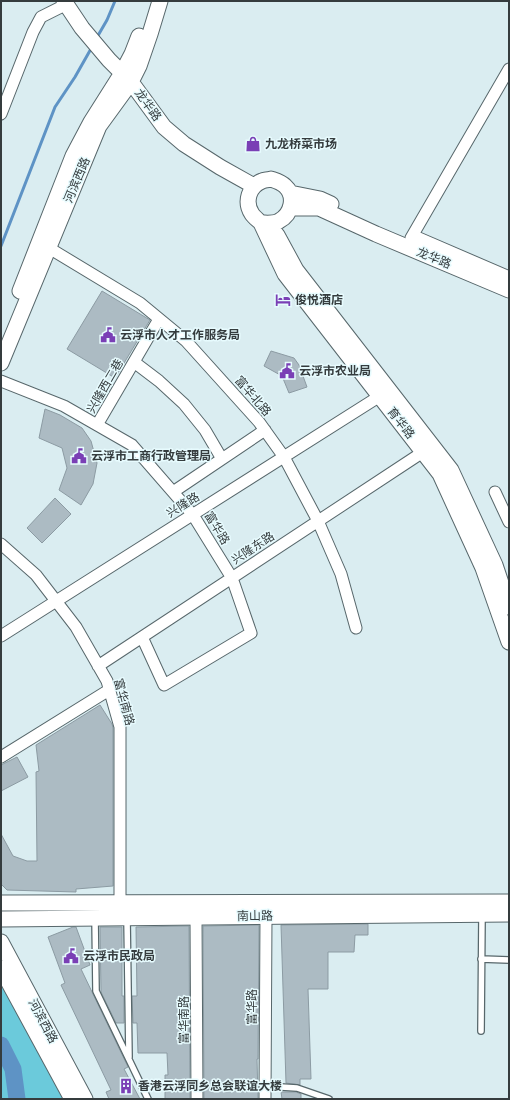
<svg xmlns="http://www.w3.org/2000/svg" width="510" height="1100" font-family="'Varela Round','Noto Sans SC',sans-serif">
  <style>
    .green { fill: #6bcadb }
    .lines { fill: none; stroke-linecap: round; stroke-linejoin: round }
    .stream { stroke: #5e93c5; stroke-width: 3 }
    .river { stroke: #5e93c5; stroke-width: 17 }
    .building { fill: #acbbc3; stroke: #8c9ba3 }
    .lane-casing { stroke: #57676b; stroke-width: 8 }
    .street-casing { stroke: #57676b; stroke-width: 13 }
    .secondary-casing { stroke: #57676b; stroke-width: 17 }
    .lane { stroke: #fff; stroke-width: 5.5 }
    .street { stroke: #fff; stroke-width: 11 }
    .secondary { stroke: #fff; stroke-width: 15 }
    .labels { text-anchor: middle; dominant-baseline: central; stroke-width: 3; stroke-linejoin: round; paint-order: stroke }
    .street-label { font-size: 12px; fill: #353c3e; stroke: #e7fbfe }
    .poi-label { font-size: 12px; font-weight: bold; fill: #353c3e; stroke: #e7fbfe; text-anchor: start }
  </style>
  <rect width="100%" height="100%" fill="#daedf1"/>
  <path class="green" d="M1 968 72 1099H1Z"/>
  <g class="lines">
    <path class="stream" d="M96 39 107 20 115 1
      M1 246 55 107 75 77 92 47"/>
    <path class="river" d="M1 1045 13 1069 17 1099"/>
  </g>
  <path class="building" d="M102 291 150 320 115 378 67 349Z
    M271 351 294 358 299 365 307 387 289 393 282 376 264 366Z
    M45 409 60 415 82 428 91 441 97 463 93 484 81 505 59 490 67 468 62 448 39 438Z
    M55 498 71 514 42 543 27 528Z
    M100 705 112 724 113 728V886L76 889V892L7 890 1 884V834L13 856 27 861H37L36 772 39 771 36 745Z
    M17 757 28 777 1 791V765Z
    M368 924V935H355L354 952H328V989H308L311 1079H300V1085L286 1083 281 925Z
    M259 925 258 1059H257L258 1099H204L203 926Z
    M189 926 190 1099H165V1075H168L167 1053H138L137 1023H133L132 996H137L136 927Z
    M73 927H76L90 965 81 969 128 1067 124 1069 140 1099H109L106 1092 111 1090 61 985 65 983 48 937Z
    M100 927H122V996H124V1023H116L101 992Z
    M281 1092H296L301 1094V1099H282Z"/>
  <g class="lines">
    <g class="lane-casing">
      <path id="lane" d="M95 918 96 991 148 1099
        M127 918 129 1057
        M481 959 509 960
        M481 1031 482 915
        M265 1086 297 1088 329 1099"/>
    </g>
    <g class="street-casing">
      <path id="street" d="M1 114 33 32 41 17 67 4
        M411 238 509 69
        M49 248 140 303 186 341 259 422 284 457 318 521 341 574 356 628
        M134 362 159 381 184 404 205 430 222 459
        M1 381 64 406 132 445 193 515 232 578 251 633 164 685 142 637
        M97 425 159 319
        M173 492 265 430
        M495 492 509 522
        M1 544 36 575 76 627 107 681 120 727V903
        M1 636 380 396
        M98 666 423 452
        M1 757 109 690
        M196 917 197 1099
        M265 1099 266 916"/>
    </g>
    <g class="secondary-casing">
      <path id="secondary" d="M64 1 82 28 109 60 131 82 164 127 184 144 220 167 254 186
        M271 179C277 181 281 182 285 186 296 196 292 214 279 221 274 224 267 223 261 223 258 220 254 217 252 214 244 202 249 186 262 181 264 180 268 180 271 179Z
        M290 193 320 199 331 204
        M290 208H319L376 234 509 290
        M261 223 285 274 440 474 483 568 509 642
        M277 235 296 270 451 470 495 565 509 607
        M416 239 509 279
        M20 291 73 156 91 122 122 73 132 54 139 36
        M1 363 99 126 131 82 139 66 150 34 160 1
        M1 903 509 902
        M1 919 509 914
        M1 942 85 1099
        M1 968 72 1099"/>
    </g>
    <use href="#lane" class="lane"/>
    <use href="#street" class="street"/>
    <use href="#secondary" class="secondary"/>
  </g>
  <defs>
    <g id="shop-bare" transform="scale(1.2)"><path d="M-5-2.5h2.3a2.7 3.5 0 0 1 5.4 0H5L5.5 6h-11ZM-1.5-2.5h3a1.5 2.3 0 0 0-3 0Z" fill="#7a3fb5" stroke="#e7fbfe" stroke-width="2.5" paint-order="stroke"/></g>
    <g id="hotel-bare" transform="scale(1.2)"><path d="M-6-4.5h1.5V1H6V5H4.5V3h-9V5H-6ZM-4 0a1.8 1.8 0 1 1 3.6 0ZM.5 0V-2.5h3Q6-2.5 6 0Z" fill="#7a3fb5" stroke="#e7fbfe" stroke-width="2.5" paint-order="stroke"/></g>
    <g id="civic-bare" transform="scale(1.2)"><path d="M-.6-6.5H3V-4.5H.6V-3L4-1V1h2V6H-6V1h2V-1L-.6-3ZM-1.2 2.5V6h2.4V2.5Z" fill="#7a3fb5" stroke="#e7fbfe" stroke-width="2.5" paint-order="stroke"/></g>
    <g id="building-bare" transform="scale(1.2)"><path d="M-4-6H4V6H1V3H-1V6H-4ZM-2.5-4.3h1.7v1.8h-1.7ZM.8-4.3h1.7v1.8H.8ZM-2.5-1h1.7V.8h-1.7ZM.8-1h1.7V.8H.8Z" fill="#7a3fb5" stroke="#e7fbfe" stroke-width="2.5" paint-order="stroke"/></g>
  </defs>
  <g fill-rule="evenodd">
    <use href="#shop-bare" x="253" y="144"/>
    <use href="#hotel-bare" x="283" y="300"/>
    <use href="#civic-bare" x="108" y="335"/>
    <use href="#civic-bare" x="287" y="371"/>
    <use href="#civic-bare" x="79" y="456"/>
    <use href="#civic-bare" x="71" y="956"/>
    <use href="#building-bare" x="126" y="1086"/>
  </g>
  <g class="labels">
    <g class="street-label">
      <text transform="translate(148 105) rotate(54)">龙华路</text>
      <text transform="translate(77 180) rotate(-67)">河滨西路</text>
      <text transform="translate(434 258) rotate(23)">龙华路</text>
      <text transform="translate(105 386) rotate(-60)">兴隆西二巷</text>
      <text transform="translate(253 396) rotate(49)">富华北路</text>
      <text transform="translate(401 423) rotate(52)">育华路</text>
      <text transform="translate(183 505) rotate(-32)">兴隆路</text>
      <text transform="translate(217 528) rotate(59)">富华路</text>
      <text transform="translate(253 548) rotate(-33)">兴隆东路</text>
      <text transform="translate(124 702) rotate(75)">富华南路</text>
      <text transform="translate(255 916) rotate(-1)">南山路</text>
      <text transform="translate(252 1007) rotate(-90)">富华路</text>
      <text transform="translate(184 1020) rotate(-90)">富华南路</text>
      <text transform="translate(43 1021) rotate(62)">河滨西路</text>
    </g>
    <g class="poi-label">
      <text x="265" y="144">九龙桥菜市场</text>
      <text x="295" y="300">俊悦酒店</text>
      <text x="120" y="335">云浮市人才工作服务局</text>
      <text x="299" y="371">云浮市农业局</text>
      <text x="91" y="456">云浮市工商行政管理局</text>
      <text x="83" y="956">云浮市民政局</text>
      <text x="138" y="1086">香港云浮同乡总会联谊大楼</text>
    </g>
  </g>
  <rect width="510" height="1100" fill="none" stroke="#353c3e" stroke-width="4"/>
</svg>
